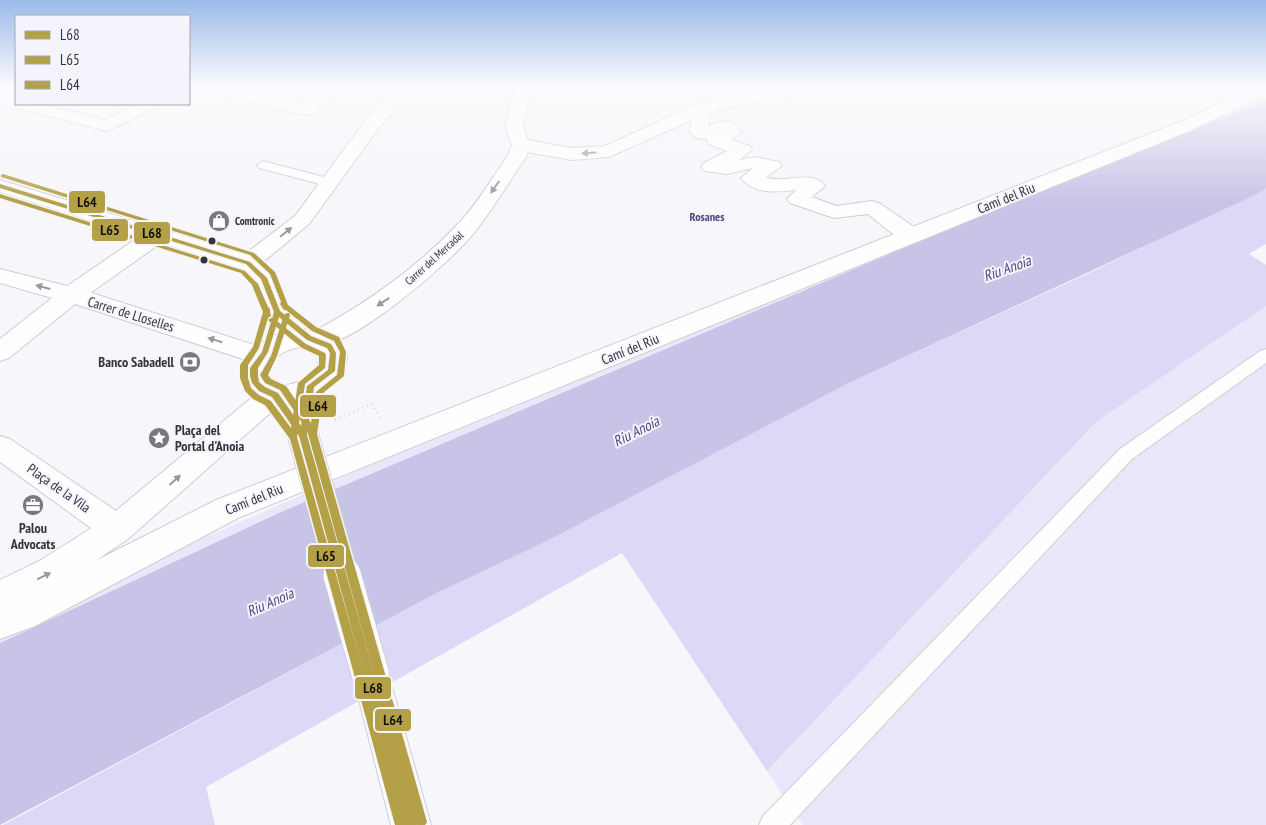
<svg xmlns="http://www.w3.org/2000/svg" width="1266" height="825" font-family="'PT Sans Narrow',sans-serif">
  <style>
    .green { fill: #e9e8fa }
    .forest { fill: #dcd8f6 }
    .water { fill: #c8c4e7 }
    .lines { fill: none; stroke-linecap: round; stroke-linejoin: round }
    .service-casing { stroke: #ceced2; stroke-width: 2 }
    .pedestrian-casing { stroke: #ceced2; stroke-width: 2 }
    .minor-casing { stroke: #ceced2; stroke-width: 2 }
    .tertiary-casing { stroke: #ceced2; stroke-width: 2 }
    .secondary-casing { stroke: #ceced2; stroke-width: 2 }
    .path-far1 { stroke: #dcdcdd; stroke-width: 2; stroke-dasharray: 0.5 2.5; stroke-linecap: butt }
    .path { stroke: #dcdcdd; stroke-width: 3; stroke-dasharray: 1 4; stroke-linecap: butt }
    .service { fill: #fefefe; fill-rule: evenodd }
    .pedestrian { fill: #fefefe; fill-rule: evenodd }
    .minor { fill: #fefefe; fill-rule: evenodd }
    .tertiary { fill: #fefefe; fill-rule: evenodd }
    .secondary { fill: #fefefe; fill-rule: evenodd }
    .secondary-bridge-far1-casing { stroke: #ceced2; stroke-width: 32; stroke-linecap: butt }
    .secondary-bridge-casing { stroke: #ceced2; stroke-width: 39; stroke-linecap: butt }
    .secondary-bridge-far1 { stroke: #fefefe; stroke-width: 29 }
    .secondary-bridge { stroke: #fefefe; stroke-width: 37 }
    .bus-1-casing { stroke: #f5f4fd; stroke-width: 3 }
    .bus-2-casing { stroke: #f5f4fd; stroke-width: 3 }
    .bus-3-casing { stroke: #f5f4fd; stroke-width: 3 }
    .bus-1 { fill: #b4a147; fill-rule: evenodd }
    .bus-2 { fill: #b4a147; fill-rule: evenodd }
    .bus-3 { fill: #b4a147; fill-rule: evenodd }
    .oneway { fill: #99999c }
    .bus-dot { fill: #343439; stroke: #f5f4fd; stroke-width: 2 }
    .labels { text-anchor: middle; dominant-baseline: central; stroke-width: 4; stroke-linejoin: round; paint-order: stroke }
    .far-poi-label { font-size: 11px; font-weight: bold; fill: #343439; stroke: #f5f4fd; text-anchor: start }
    .far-street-label { font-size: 11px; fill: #343439; stroke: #f5f4fd }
    .far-neighbourhood-label { font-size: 12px; font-weight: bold; fill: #504482; stroke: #f5f4fd }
    .street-label { font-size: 14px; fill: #343439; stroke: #f5f4fd }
    .poi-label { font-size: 14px; font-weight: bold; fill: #343439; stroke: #f5f4fd; text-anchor: end }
    .water-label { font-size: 15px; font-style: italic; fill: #524683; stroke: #f5f4fd }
    .line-badge { stroke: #f5f4fd; stroke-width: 2 }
    .pale-badge-label { font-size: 14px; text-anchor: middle; font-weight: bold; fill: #111 }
  </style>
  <rect width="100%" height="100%" fill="#f6f6fb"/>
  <path class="green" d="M1266 89V100L1003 206 281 512 0 643V627L567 379Z
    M1266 306V825H803L767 771 1096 422Z"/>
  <path class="forest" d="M1266 188V244L1249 254 1266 265V306L1096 422 767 771 622 553 206 787 215 825H3L437 593 549 540 849 383 1087 274Z"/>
  <path class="water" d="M1266 100V188L1257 194 849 383 549 540 437 593 0 825V643L281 512 1003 206Z"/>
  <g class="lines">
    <g class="service-casing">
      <path id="service" d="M263 161 335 180 337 183 331 187 259 168 257 165Z
        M1266 349V363L1132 459 790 825H759L763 816 1120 449 1260 351Z"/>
    </g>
    <g class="pedestrian-casing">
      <path id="pedestrian" d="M702 104 708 105 711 109 708 126C722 121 733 118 742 132L731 140 750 146 752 150 739 160 755 157 779 162 782 166 766 177C783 185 812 168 825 186L812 197 836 206 872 201 879 203 920 231 923 236 920 241C901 245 882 225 868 214L834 218 790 203 787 199 796 190C778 192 753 195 741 178L753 168 727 174 704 171 701 167 704 163 727 151 708 144 707 139 696 138 689 131 696 105Z
        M157 228 165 230 168 235 165 240 79 301 71 303 63 301 59 295 63 289 149 230Z
        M0 436 10 439 128 519 133 529 128 539 117 543 106 539 0 462Z"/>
    </g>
    <g class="minor-casing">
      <path id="minor" d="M199 87H231L303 104 329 87H349L312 114 306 115 201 91Z
        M410 87H432L397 108 378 129 309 224 256 268 248 270 240 268 237 263 240 258 295 216 365 121 385 100Z
        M515 87H532L523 127 530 145 526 157C509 182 493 209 474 233 452 261 344 356 309 346L305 340 309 334C364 305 414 270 457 225 476 206 491 179 507 157L512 145 505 127Z
        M1254 87H1266V94L1192 130 238 518 35 626 0 639V580L41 560 106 519 249 400C259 389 264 382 280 387L283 394 269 414 128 539 95 561 216 500 1180 122Z
        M16 101V104H42L105 120 135 104H157L154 108 107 131 17 108 14 104Z
        M0 269 79 289 270 350 274 356 270 362 261 365 75 304 9 358 0 361V339L52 298 0 283Z"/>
    </g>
    <g class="tertiary-casing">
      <path id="tertiary" d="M783 87H827L819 92 748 103 705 114 609 157 572 160 521 151 514 149 512 145 514 141 521 139 572 148 605 146 693 106 748 93Z"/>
    </g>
    <g class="secondary-casing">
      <path id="secondary" d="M0 180 256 258 276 278 289 312 286 318 277 320 268 318 254 281 240 268 0 192Z
        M309 329C336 337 361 349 337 380 333 384 326 388 323 393 315 405 321 428 313 443L303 446 293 443 289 435 293 404C264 410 244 398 241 368 257 340 277 330 309 329ZM307 347 320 353C320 374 297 387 277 385L269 379 267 368C276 354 290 347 307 347Z
        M370 655 383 660 388 673 431 825H391L352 673 357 660Z"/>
    </g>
    <path class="path-far1" d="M1098 87 1155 112"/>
    <path class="path" d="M335 420 372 404 380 418"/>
    <use href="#service" class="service"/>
    <use href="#pedestrian" class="pedestrian"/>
    <use href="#minor" class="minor"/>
    <use href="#tertiary" class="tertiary"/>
    <use href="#secondary" class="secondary"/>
    <g class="secondary-bridge-far1-casing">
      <path id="secondary-bridge-far1" d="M303 435 343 576"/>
    </g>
    <g class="secondary-bridge-casing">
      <path id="secondary-bridge" d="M342 575 370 673"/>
    </g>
    <use href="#secondary-bridge-far1" class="secondary-bridge-far1"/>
    <use href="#secondary-bridge" class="secondary-bridge"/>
    <g class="bus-1-casing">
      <path id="bus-1" d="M0 184 250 262 267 278 280 311 311 336 331 344 336 353 335 371 314 387 307 435 417 825H405L299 436 272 397 259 391 252 383 250 376V368L262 352 274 312 261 279 246 264 0 188ZM279 317 307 340 327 348 330 353 328 370 307 386 301 426 278 393 265 387 259 382 258 376V368L268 352Z"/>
    </g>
    <g class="bus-2-casing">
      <path id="bus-2" d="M0 194 245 271 258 284 268 307 270 309V312L271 316 268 318 259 348 248 365V378L251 388 259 395 271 401 291 428 298 383 319 365V356L302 348 268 320 271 318H273L306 344 325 353 326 355 325 368 305 384 297 437 407 825H395L290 439 265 405 253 399 245 391 240 378V365L253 347 263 312 252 285 241 273 0 198Z"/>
    </g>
    <g class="bus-3-casing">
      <path id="bus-3" d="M3 174 254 253 275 272 288 305 316 327 339 337 346 352 344 376 323 393 317 434 427 822 425 825H417L415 822 307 430 280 390 265 383 260 375 271 356 284 315 287 313H289L290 315 277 356 268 375 271 379 286 386 311 423 316 392 337 375 340 352 334 341 312 331 286 310H284L280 304 281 302 270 274 250 255 1 177V175Z"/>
    </g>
    <use href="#bus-1" class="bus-1"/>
    <use href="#bus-2" class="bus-2"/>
    <use href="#bus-3" class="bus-3"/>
  </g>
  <defs><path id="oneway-solid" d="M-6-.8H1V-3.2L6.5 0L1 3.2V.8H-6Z" transform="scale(1.25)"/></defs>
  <g class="oneway">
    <use href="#oneway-solid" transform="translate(589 153) rotate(177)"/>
    <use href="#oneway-solid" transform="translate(495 187) rotate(125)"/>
    <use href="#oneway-solid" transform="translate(286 232) rotate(-39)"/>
    <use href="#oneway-solid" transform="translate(43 287) rotate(-165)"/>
    <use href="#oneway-solid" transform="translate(383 302) rotate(146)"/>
    <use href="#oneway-solid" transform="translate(215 340) rotate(-163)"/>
    <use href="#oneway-solid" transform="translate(175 480) rotate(-42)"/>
    <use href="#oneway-solid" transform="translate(44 576) rotate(-26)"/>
  </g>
  <linearGradient id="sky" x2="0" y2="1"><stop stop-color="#9bbae8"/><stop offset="0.43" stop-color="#fbfbfd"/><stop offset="1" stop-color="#fbfbfd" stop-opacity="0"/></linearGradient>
  <rect width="1266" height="203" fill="url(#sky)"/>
  <defs>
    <g id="shop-disc" transform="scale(1.125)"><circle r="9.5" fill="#78787d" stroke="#f5f4fd"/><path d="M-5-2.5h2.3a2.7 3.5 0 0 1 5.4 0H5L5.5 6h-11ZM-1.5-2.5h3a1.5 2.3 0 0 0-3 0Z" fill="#fff"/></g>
    <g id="bank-disc" transform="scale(1.125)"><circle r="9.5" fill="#78787d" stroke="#f5f4fd"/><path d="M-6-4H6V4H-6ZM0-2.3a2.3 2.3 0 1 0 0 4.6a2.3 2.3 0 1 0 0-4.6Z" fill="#fff"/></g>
    <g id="sight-disc" transform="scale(1.125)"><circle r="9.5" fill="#78787d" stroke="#f5f4fd"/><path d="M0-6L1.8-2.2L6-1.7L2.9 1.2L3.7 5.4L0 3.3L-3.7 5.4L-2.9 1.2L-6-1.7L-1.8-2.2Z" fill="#fff"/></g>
    <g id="office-disc" transform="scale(1.125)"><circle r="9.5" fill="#78787d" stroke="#f5f4fd"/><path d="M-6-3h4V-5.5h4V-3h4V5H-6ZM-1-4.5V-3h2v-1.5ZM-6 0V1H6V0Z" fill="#fff"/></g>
  </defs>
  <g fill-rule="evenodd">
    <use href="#shop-disc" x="219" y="221"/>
    <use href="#bank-disc" x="190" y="362"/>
    <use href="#sight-disc" x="159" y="438"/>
    <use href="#office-disc" x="33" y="505"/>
  </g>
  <g class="bus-dot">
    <circle cx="212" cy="241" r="4.5"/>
    <circle cx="204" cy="260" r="4.5"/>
  </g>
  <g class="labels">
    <g class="far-poi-label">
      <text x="235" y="221">Comtronic</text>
    </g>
    <g class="far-street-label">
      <text transform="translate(434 258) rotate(-42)">Carrer del Mercadal</text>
    </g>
    <g class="far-neighbourhood-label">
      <text x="707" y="216">Rosanes</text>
    </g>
    <g class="street-label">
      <text transform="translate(1006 198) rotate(-22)">Camí del Riu</text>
      <text transform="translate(131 314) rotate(17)">Carrer de Lloselles</text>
      <text transform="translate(630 349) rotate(-22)">Camí del Riu</text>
      <text transform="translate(59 488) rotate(35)">Plaça de la Vila</text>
      <text transform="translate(254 499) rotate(-22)">Camí del Riu</text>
    </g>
    <g class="poi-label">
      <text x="174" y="362">Banco Sabadell</text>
      <text x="175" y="430" text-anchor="start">Plaça del<tspan x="175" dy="16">Portal d'Anoia</tspan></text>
      <text x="33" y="528" text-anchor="middle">Palou<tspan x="33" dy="16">Advocats</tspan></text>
    </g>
    <g class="water-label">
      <text transform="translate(1007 268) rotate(-20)">Riu Anoia</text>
      <text transform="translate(636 431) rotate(-27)">Riu Anoia</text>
      <text transform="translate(270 602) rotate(-24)">Riu Anoia</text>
    </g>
  </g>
  <g class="line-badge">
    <rect x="68" y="190" width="38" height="24" rx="5" fill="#b4a147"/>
    <rect x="91" y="218" width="38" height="24" rx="5" fill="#b4a147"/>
    <rect x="133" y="221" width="38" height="24" rx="5" fill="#b4a147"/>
    <rect x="299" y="394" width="38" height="24" rx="5" fill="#b4a147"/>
    <rect x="307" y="544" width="38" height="24" rx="5" fill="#b4a147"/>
    <rect x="354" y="676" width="38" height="24" rx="5" fill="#b4a147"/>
    <rect x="374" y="708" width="38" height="24" rx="5" fill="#b4a147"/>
  </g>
  <g class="pale-badge-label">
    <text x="87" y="207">L64</text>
    <text x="110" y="235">L65</text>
    <text x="152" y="238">L68</text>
    <text x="318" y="411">L64</text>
    <text x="326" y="561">L65</text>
    <text x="373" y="693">L68</text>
    <text x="393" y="725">L64</text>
  </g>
  <rect x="15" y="15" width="175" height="90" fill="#f5f4fd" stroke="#a8a7af"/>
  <rect x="25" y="31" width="25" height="8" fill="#b4a147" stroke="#a8a7af"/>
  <text x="60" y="40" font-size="15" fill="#343439">L68</text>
  <rect x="25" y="56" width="25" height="8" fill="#b4a147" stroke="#a8a7af"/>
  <text x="60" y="65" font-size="15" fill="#343439">L65</text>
  <rect x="25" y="81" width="25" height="8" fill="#b4a147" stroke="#a8a7af"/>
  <text x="60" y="90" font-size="15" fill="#343439">L64</text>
</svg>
